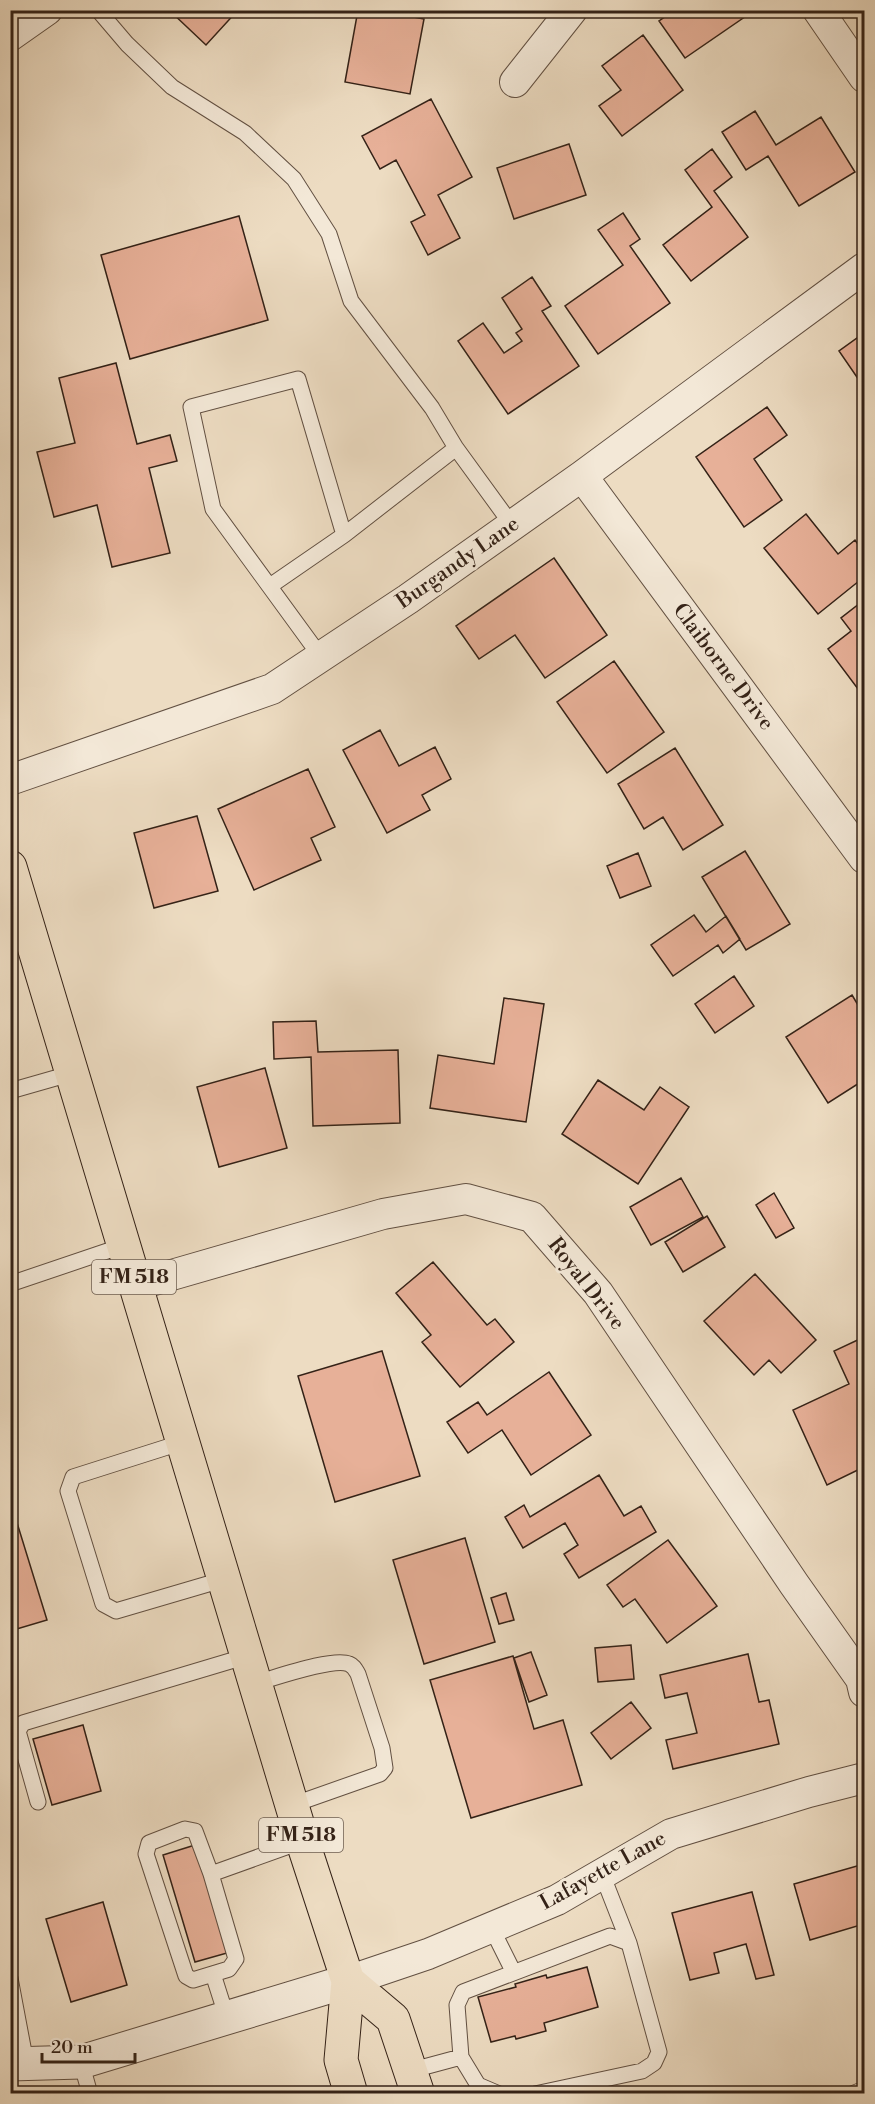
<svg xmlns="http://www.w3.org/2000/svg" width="875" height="2104" font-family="'Libre Bodoni',serif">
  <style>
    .building { fill: #e7b098; stroke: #342217; stroke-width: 1.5 }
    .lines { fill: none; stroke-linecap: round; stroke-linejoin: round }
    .service-casing { stroke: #625042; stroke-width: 17 }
    .minor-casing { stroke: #625042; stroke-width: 32 }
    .tertiary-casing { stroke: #625042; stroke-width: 35 }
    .primary-casing { stroke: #342217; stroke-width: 35 }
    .service { stroke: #f3e8d7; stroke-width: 15 }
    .minor { stroke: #f3e8d7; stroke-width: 30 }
    .tertiary { stroke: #f3e8d7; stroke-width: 33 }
    .primary { stroke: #eddcc2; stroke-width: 33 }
    .labels { text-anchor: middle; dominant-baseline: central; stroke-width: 6; stroke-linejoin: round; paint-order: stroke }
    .shield { fill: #f3e8d7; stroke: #6d5d51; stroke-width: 1.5 }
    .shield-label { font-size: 20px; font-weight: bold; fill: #342217 }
    .street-label { font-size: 21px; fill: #342217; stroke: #f3e8d7 }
  </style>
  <rect width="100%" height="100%" fill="#eddcc2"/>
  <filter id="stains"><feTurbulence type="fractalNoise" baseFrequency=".00333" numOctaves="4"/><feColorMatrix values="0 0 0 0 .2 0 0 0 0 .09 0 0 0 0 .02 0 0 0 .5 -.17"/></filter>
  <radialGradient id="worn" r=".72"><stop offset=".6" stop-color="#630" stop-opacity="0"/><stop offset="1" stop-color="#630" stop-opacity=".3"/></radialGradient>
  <path class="building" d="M169 10H238L206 45Z
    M358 10H378L424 19 410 94 345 82Z
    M675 10H747L749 14 685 58 659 21Z
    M643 35 683 90 622 136 599 106 621 90 602 66Z
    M431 99 472 177 438 195 460 238 428 255 411 222 425 215 396 160 380 169 362 136Z
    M755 111 776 145 821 117 855 172 799 206 768 156 746 170 722 132Z
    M569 144 586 195 514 219 497 168Z
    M712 149 732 177 714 191 748 237 691 281 663 245 712 207 685 170Z
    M623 213 640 239 630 246 670 303 598 354 565 306 623 265 598 230Z
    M239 216 268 320 130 359 101 255Z
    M532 277 551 306 542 311 579 366 508 414 458 341 483 323 504 353 522 341 516 333 522 329 502 298Z
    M864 333V380L861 383 839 351Z
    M116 363 137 444 170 435 177 461 149 468 170 553 112 567 97 505 54 517 37 452 75 443 59 378Z
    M767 407 787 435 754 459 782 500 744 527 696 457Z
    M806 514 838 554 855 540 864 553V577L818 614 764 548Z
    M554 558 607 635 545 678 515 635 479 659 456 626Z
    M864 600V697L828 649 851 631 841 618Z
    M614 661 664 732 607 773 557 702Z
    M380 730 399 766 435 747 451 779 422 795 430 810 387 833 343 750Z
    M675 748 723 825 683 850 663 817 644 829 618 784Z
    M308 769 335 827 311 838 321 860 254 890 218 809Z
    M197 816 218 891 154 908 134 833Z
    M745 851 790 924 746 950 702 877Z
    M638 853 651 886 620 898 607 866Z
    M694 915 706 932 726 916 740 939 723 953 718 945 673 976 651 945Z
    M734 976 754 1006 715 1033 695 1004Z
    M852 995 864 1015V1080L828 1103 786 1037Z
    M504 998 544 1004 526 1122 430 1108 438 1055 494 1064Z
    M316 1021 318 1052 398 1050 400 1123 313 1126 311 1057 274 1059 273 1022Z
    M265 1068 287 1148 219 1167 197 1087Z
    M598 1080 644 1110 660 1087 689 1107 638 1184 562 1134Z
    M681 1178 703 1217 651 1245 630 1207Z
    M774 1193 794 1228 776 1238 756 1205Z
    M707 1216 725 1247 683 1272 665 1242Z
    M433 1262 487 1325 495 1319 514 1342 460 1387 422 1342 431 1335 396 1293Z
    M755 1274 816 1340 781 1373 769 1360 754 1375 704 1321Z
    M864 1337V1389L858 1392 864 1406V1467L827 1485 793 1410 849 1384 834 1351Z
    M382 1351 420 1476 335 1502 298 1376Z
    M549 1372 591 1435 531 1475 502 1430 468 1453 447 1422 478 1402 487 1415Z
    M599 1475 624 1516 641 1506 656 1532 579 1578 564 1554 578 1545 565 1523 523 1548 505 1517 524 1505 530 1517Z
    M10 1500 47 1620 10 1631Z
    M465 1538 495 1642 424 1664 393 1560Z
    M668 1540 717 1606 667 1643 635 1599 623 1607 607 1585Z
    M506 1593 514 1620 499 1624 491 1598Z
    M631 1645 634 1679 598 1682 595 1648Z
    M531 1652 547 1695 529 1702 514 1658Z
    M748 1654 759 1702 769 1700 779 1744 673 1769 666 1740 697 1733 687 1693 665 1698 660 1675Z
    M513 1656 534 1729 563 1720 582 1785 471 1818 430 1680Z
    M631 1702 651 1728 611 1759 591 1733Z
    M83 1725 101 1791 52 1805 33 1739Z
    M195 1845 227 1953 195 1962 163 1855Z
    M864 1864V1924L810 1940 794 1884Z
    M752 1892 774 1975 756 1979 746 1944 714 1953 719 1973 690 1980 672 1913Z
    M103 1902 127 1985 71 2002 46 1919Z
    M587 1967 598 2007 544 2023 546 2031 516 2039 515 2036 491 2042 478 1997 516 1987 515 1984 546 1975 547 1978Z"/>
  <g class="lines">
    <g class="service-casing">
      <path id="service" d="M98 10 127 44 172 87 245 133 294 179 329 234 351 301 432 408 456 448 512 525
        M270 586 344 535
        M321 657 213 509 191 407 298 379 344 535 456 448
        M10 1091 73 1073
        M10 1284 125 1245
        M183 1442 73 1477 68 1491 103 1604 116 1611 225 1579
        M256 1683C275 1678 333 1657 349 1664 354 1666 355 1669 358 1674L382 1748 385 1768 380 1774 292 1805
        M38 1802 18 1731 23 1723 247 1656
        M211 1874 195 1831 185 1829 149 1843 146 1854 186 1976 193 1980 229 1969 236 1959 211 1874 303 1841
        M602 1874 629 1943
        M491 1927 513 1971
        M213 1974 227 2018
        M10 1978 26 2063
        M81 2062 90 2094
        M409 2071 461 2057
        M499 2094 478 2085 461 2057 457 2005 463 1992 610 1936 629 1943 659 2052 654 2063 642 2071 535 2094
        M852 2094 864 2089"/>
    </g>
    <g class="minor-casing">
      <path id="minor" d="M818 10 864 77
        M10 36 47 10
        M515 82 572 10
        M582 476 864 858
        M10 780 272 689 408 599 582 476 864 268
        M137 1285 383 1214 466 1199 532 1217 598 1293 794 1584 861 1679 864 1692
        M348 1981 428 1954 557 1900 671 1834 809 1792 864 1778"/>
    </g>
    <g class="tertiary-casing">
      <path id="tertiary" d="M10 2064 81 2062 348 1981"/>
    </g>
    <g class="primary-casing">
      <path id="primary" d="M10 867 305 1849 348 1981 341 2060 351 2094
        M348 1981 393 2019 418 2094"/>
    </g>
    <use href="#service" class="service"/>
    <use href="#minor" class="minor"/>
    <use href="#tertiary" class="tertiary"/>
    <use href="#primary" class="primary"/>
  </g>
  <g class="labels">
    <g class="shield">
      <rect x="92" y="1260" width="84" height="34" rx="4.5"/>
      <rect x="259" y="1818" width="84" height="34" rx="4.5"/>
    </g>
    <g class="shield-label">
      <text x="134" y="1277">FM 518</text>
      <text x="301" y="1835">FM 518</text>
    </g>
    <g class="street-label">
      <text transform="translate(458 563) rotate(-35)">Burgandy Lane</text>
      <text transform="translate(723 667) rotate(53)">Claiborne Drive</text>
      <text transform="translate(586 1284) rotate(52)">Royal Drive</text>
      <text transform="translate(603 1871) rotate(-29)">Lafayette Lane</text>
    </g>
  </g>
  <rect width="875" height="2104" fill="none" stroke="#eddcc2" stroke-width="36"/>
  <rect x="12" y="12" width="851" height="2080" fill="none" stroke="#342217" stroke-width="3"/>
  <rect x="18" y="18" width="839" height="2068" fill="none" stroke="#342217" stroke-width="1.5"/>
  <path d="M42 2053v9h93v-9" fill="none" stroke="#342217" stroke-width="3"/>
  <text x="51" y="2053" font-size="18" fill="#342217" stroke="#f3e8d7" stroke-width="4.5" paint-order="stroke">20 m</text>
  <rect width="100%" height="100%" filter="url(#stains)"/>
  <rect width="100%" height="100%" fill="url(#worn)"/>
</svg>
